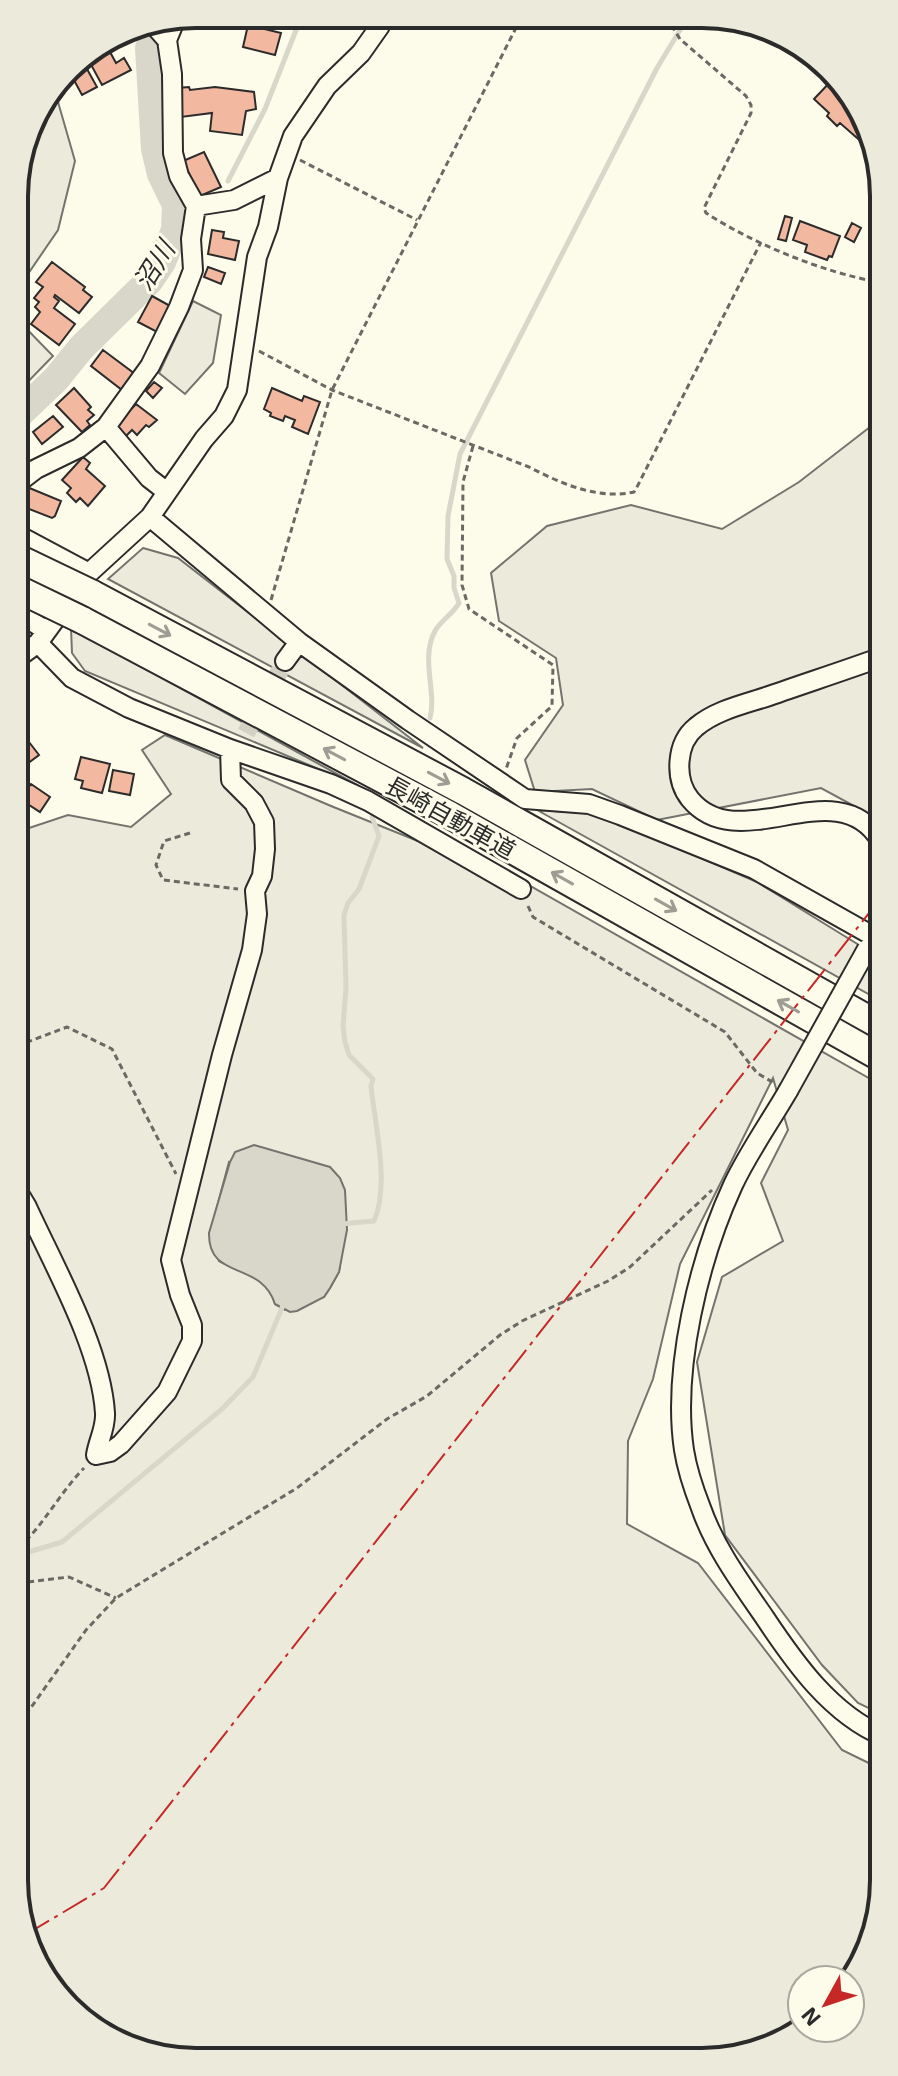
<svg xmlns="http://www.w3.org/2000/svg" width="898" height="2076" font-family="'Exo 2','Noto Sans JP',sans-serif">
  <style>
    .green { fill: #ecebdb; stroke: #74746e; stroke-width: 2; fill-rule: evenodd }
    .water { fill: #d8d7c9; stroke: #74746e; stroke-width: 2 }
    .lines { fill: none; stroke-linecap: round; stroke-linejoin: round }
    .stream { stroke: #d8d7c9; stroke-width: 5 }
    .river { stroke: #d8d7c9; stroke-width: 28 }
    .building { fill: #f2b8a0; stroke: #2b2b2b; stroke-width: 2 }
    .minor-tunnel { stroke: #d3d1c4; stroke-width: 18; stroke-dasharray: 18 9; stroke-linecap: butt }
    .minor-casing { stroke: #2b2b2b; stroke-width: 22 }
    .highway-casing { stroke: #2b2b2b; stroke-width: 30 }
    .path { stroke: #6a6964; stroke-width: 3; stroke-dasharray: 6 4; stroke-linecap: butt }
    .minor { stroke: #fdfbea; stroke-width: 18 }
    .highway { stroke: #fdfbea; stroke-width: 26 }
    .minor-bridge-casing { stroke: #2b2b2b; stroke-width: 22; stroke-linecap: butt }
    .highway-bridge-casing { stroke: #2b2b2b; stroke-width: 30; stroke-linecap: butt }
    .minor-bridge { stroke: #fdfbea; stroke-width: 18 }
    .highway-bridge { stroke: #fdfbea; stroke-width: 26 }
    .power { stroke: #c62828; stroke-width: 2; stroke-dasharray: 28 6 4 6; stroke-linecap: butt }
    .oneway { stroke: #9e9d94 }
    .labels { text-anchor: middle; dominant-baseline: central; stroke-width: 6; stroke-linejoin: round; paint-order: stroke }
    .street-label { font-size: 24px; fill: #2b2b2b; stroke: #fdfbea }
    .water-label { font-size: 26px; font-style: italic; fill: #2b2b2b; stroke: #fdfbea }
    .rim { fill: none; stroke: #2b2b2b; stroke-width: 4 }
  </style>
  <rect width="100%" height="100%" fill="#fdfbea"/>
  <path class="green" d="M54 88 75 161 58 230 15 293 14 184 33 116Z
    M193 301 221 315 213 363 185 394 159 373Z
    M15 304 17 319 53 356 15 395Z
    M879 420 880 820 821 788 657 820 592 789 535 792 525 760 563 705 556 658 499 621 491 573 547 526 631 505 722 529 799 482Z
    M143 548 178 558 423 748 108 579Z
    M71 628 359 786 85 671 72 653Z
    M165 735 331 806 532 887 881 1085 883 1715 858 1703 822 1665 725 1535 697 1362 722 1277 783 1241 761 1183 788 1130 773 1078 680 1264 653 1379 628 1441 627 1524 698 1563 842 1750 883 1770 884 1892 850 1981 802 1980V2020L749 2056 161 2059 76 2016 20 1927 17 832 68 815 131 827 171 794 142 750ZM229 1162 346 1224 339 1272 330 1288 324 1297 285 1310 275 1304C267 1275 243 1274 219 1261L210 1233Z
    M537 810 599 814 757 882 880 958 881 1001Z"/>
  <path class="water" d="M254 1145 330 1167 340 1178 345 1190 347 1230 339 1272 330 1288 324 1297 297 1311 290 1312 275 1304C261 1260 208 1281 209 1233L230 1162 235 1152Z"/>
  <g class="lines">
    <path class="stream" d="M228 181 265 109 302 15
      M430 718C437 691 420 659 435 631 441 620 453 614 459 603L454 588V576L447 559 448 516 460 454 657 68 688 17
      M341 1224 374 1221C390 1185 375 1126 371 1086L373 1079 349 1055 345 1042 343 1026 346 988 344 915 348 903 359 889 379 836 372 817
      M25 1553 62 1542 222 1409 253 1377 284 1303"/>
    <path class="river" d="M15 418 56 379 81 348 150 280 162 262 175 230 176 205 161 174 155 149 149 48 158 22"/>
  </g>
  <path class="building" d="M248 25 281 33 275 55 243 47Z
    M109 50 116 63 124 58 131 70 102 85 89 61Z
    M77 59 79 61 82 60 97 87 82 95 68 69Z
    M834 78 870 137 864 144 840 123 837 126 827 116 829 113 814 99Z
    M189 87 190 90 215 87 254 92 256 109 246 111 242 135 210 131 212 113 181 117 177 88Z
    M204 152 221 187 200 196 183 161Z
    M785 216 792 218 786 241 778 239Z
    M800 221 840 236 832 257 829 256 827 260 805 252 807 245 793 240Z
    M852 223 861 228 854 242 845 237Z
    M212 230 224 232 223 238 239 241 235 260 208 254Z
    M52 262 85 287 83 290 92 297 79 313 55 295 54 297 59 301 54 308 75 324 59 345 31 324 40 312 35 307 39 302 34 298 43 287 36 282Z
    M208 267 225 273 221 284 204 277Z
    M152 296 172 307 159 333 138 322Z
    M103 350 135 374 122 390 91 366Z
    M154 382 162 388 153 398 146 391Z
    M74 388 91 407 88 410 94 415 87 421 90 425 82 432 56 405Z
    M272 388 302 401 304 396 320 402 308 434 292 427 295 420 285 416 283 421 270 416 271 413 264 409Z
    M136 404 157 420 149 427 146 425 137 435 132 430 125 437 115 426Z
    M53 416 63 427 42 444 33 432Z
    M83 457 90 463 86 469 105 486 88 506 80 498 76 502 67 493 71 488 62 480Z
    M27 487 61 501 55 516 52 518 19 505Z
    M29 742 39 755 19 770 16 767V751Z
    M81 757 110 764 102 793 81 788 83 781 75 779Z
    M113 770 134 774 130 795 109 791Z
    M31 784 50 797 40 812 20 799Z"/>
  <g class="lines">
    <path class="minor-tunnel" d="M246 733 285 661"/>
    <g class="minor-casing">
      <path id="minor" d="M167 40 176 18
        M196 206 234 200 278 178
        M106 427 149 478 167 492
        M15 485 36 469 79 448 106 427 150 366 179 307 193 270 191 239 196 206 179 176 173 153 172 74 167 40 152 23
        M150 517 299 642 408 720 525 799 589 804 620 815 754 869 880 940
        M16 534 89 573
        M16 611 45 630
        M38 643 72 678 129 708 230 749 331 784 368 801 521 889
        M879 658C843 671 806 683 769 696 745 704 716 710 696 727 676 743 674 779 690 799 739 859 836 769 880 840
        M16 659 38 643 89 573 150 517 204 439 224 416 237 390 257 257 268 227 278 178 293 136 327 86 361 53 380 26 382 15
        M285 661 299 642
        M788 1091C770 1122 748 1153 733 1185 699 1259 672 1369 684 1450 687 1469 694 1490 701 1508 715 1548 741 1583 765 1618 795 1663 831 1714 883 1736
        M18 1192 27 1207C54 1266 101 1348 105 1413 106 1428 98 1441 96 1455L110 1452 121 1444 167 1392 192 1341V1325L180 1295 171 1260 222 1055 252 950 257 914 255 891 262 876 265 849 264 822 254 803 231 780 230 749"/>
    </g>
    <g class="highway-casing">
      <path id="highway" d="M91 593 463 791 881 1026
        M82 620 450 815 881 1058"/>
    </g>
    <path class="path" d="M674 17 670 23 680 39 746 96 751 105V113L704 208 706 213C754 244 822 272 878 282
      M300 160 417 220
      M259 351 332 390 529 467C560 483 597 500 634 492L638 485 761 242
      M473 446 463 482 462 585 469 609 553 665 552 706 517 738 506 769
      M271 600 332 390 522 16
      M190 833 164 841 156 865 163 880 238 889
      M528 906 533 917 725 1032 757 1073 774 1083
      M17 1046 67 1027 112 1049 176 1174
      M19 1548C44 1524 60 1493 84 1468
      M19 1578 28 1582 69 1577 116 1598
      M20 1723 86 1630 116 1598 297 1488 387 1419 427 1396 500 1335 522 1321 608 1281 630 1267 712 1190"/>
    <use href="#minor" class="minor"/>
    <use href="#highway" class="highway"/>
    <g class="minor-bridge-casing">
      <path id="minor-bridge" d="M788 1091 867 949"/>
    </g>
    <g class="highway-bridge-casing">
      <path id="highway-bridge" d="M16 557 91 593
        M16 588 82 620"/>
    </g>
    <use href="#minor-bridge" class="minor-bridge"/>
    <use href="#highway-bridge" class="highway-bridge"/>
    <path class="power" d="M25 1935 104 1888 880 899"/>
  </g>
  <defs><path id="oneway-shaft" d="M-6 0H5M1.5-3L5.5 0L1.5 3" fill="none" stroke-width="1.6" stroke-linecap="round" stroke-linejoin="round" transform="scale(2)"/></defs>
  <g class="oneway">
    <use href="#oneway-shaft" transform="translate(160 630) rotate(28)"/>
    <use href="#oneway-shaft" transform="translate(334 754) rotate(-152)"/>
    <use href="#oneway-shaft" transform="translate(439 778) rotate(28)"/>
    <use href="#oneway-shaft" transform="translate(562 878) rotate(-151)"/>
    <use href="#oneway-shaft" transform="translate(666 905) rotate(29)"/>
    <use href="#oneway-shaft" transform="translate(788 1006) rotate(-151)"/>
  </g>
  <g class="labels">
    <g class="street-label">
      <text transform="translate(451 817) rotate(29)">長崎自動車道</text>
    </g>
    <g class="water-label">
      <text transform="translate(153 265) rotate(-58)">沼川</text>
    </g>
  </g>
  <path d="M0 0H898V2076H0ZM196 28H702A168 168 0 0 1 870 196V1880A168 168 0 0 1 702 2048H196A168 168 0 0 1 28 1880V196A168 168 0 0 1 196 28Z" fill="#eceadb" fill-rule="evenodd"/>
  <path class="rim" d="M196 28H702A168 168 0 0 1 870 196V1880A168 168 0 0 1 702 2048H196A168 168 0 0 1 28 1880V196A168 168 0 0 1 196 28Z"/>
  <g transform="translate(826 2004) rotate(230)"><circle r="38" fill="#fdfbea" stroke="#a9a89e" stroke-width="2"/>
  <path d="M0-6L14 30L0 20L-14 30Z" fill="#c62828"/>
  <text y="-12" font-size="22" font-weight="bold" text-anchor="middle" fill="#2b2b2b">N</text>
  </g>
</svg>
